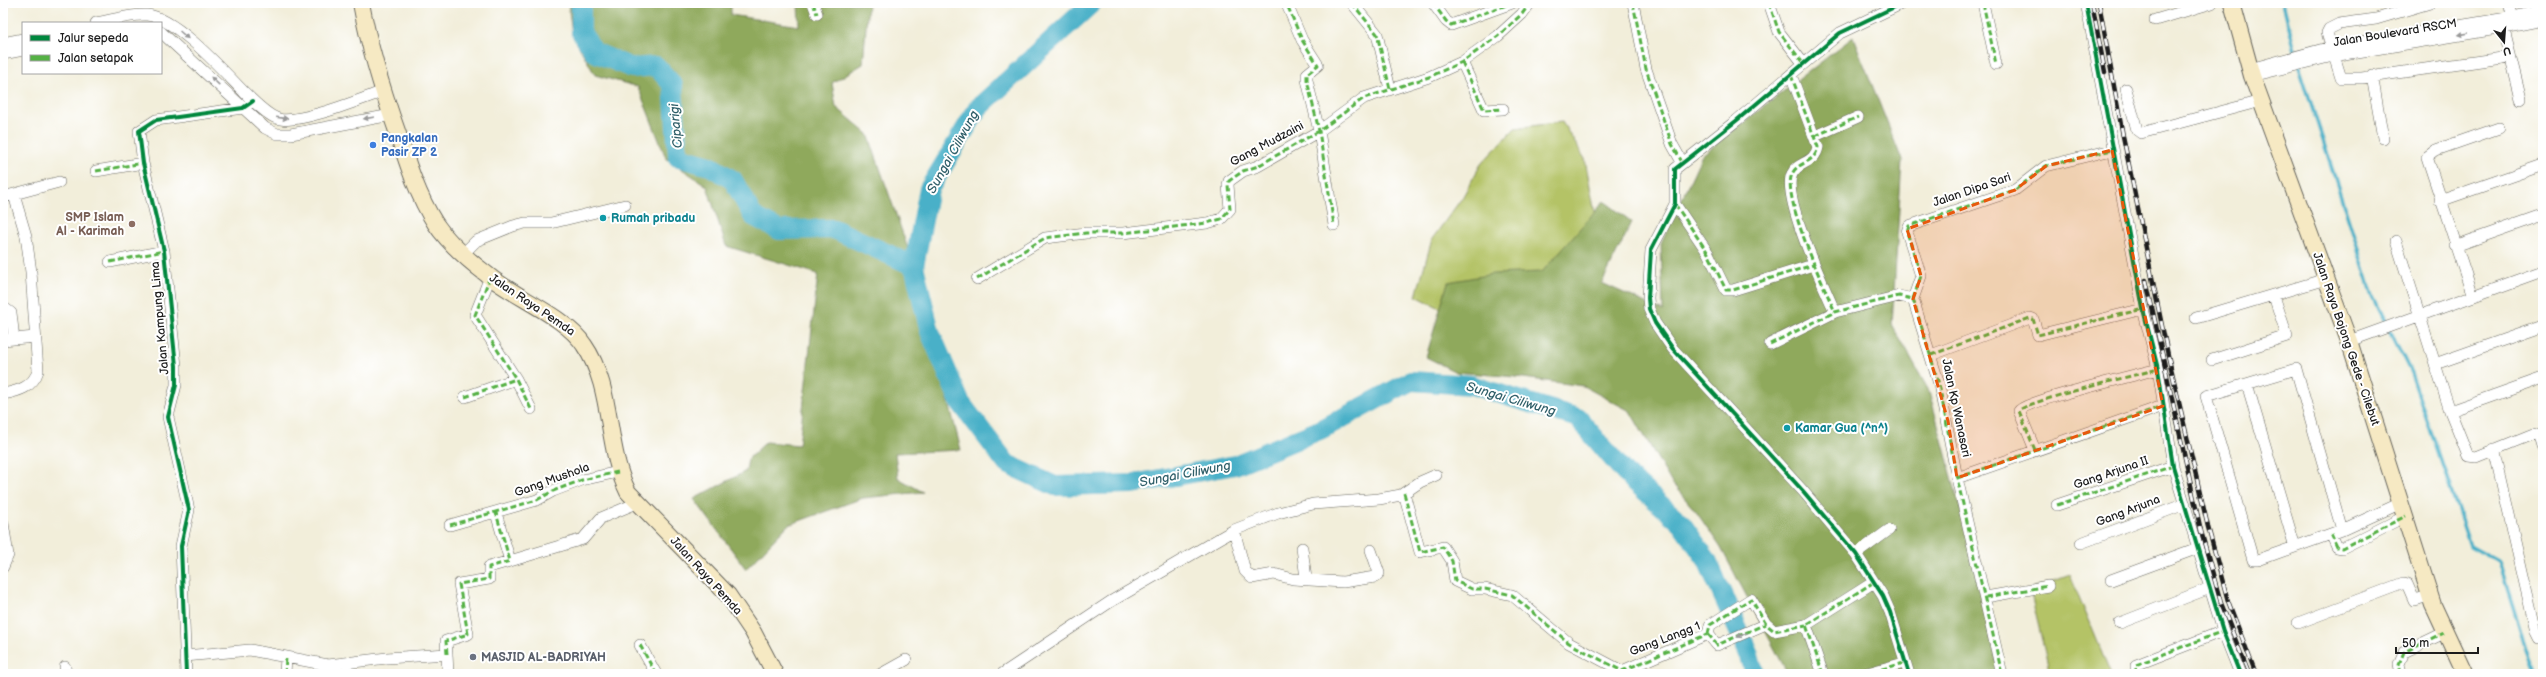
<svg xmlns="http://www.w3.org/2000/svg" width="2546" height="677" font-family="'Balsamiq Sans',sans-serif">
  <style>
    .green { fill: #b4c366; stroke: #687041 }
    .forest { fill: #8fa95b; stroke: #56623c }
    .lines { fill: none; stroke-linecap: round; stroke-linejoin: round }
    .stream { stroke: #49b0c8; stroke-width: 3.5 }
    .river { stroke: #49b0c8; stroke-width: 20 }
    .minor-casing { stroke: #67665e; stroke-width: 12 }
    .secondary-casing { stroke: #67665e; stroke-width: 18 }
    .minor { stroke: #fff; stroke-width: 11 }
    .secondary { stroke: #f6e9c3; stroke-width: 16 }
    .rail-casing { stroke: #1c1c1c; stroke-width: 4.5 }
    .rail { stroke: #fff; stroke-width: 3; stroke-dasharray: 9; stroke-linecap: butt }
    .quiet { stroke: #55b145; stroke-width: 3; stroke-dasharray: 6 3; stroke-linecap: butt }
    .cycleway-casing { stroke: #fff; stroke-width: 6 }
    .cycleway { stroke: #00873e; stroke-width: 4 }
    .oneway { fill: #999 }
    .marked { fill: #e8590c; fill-opacity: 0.2; stroke: #e8590c; stroke-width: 3; stroke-dasharray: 8 5; stroke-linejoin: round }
    .shop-dot { fill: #3f7fe0; stroke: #fff; stroke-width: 1.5 }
    .culture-dot { fill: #0f9aa8; stroke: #fff; stroke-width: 1.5 }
    .education-dot { fill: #8d6e63; stroke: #fff; stroke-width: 1.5 }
    .worship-dot { fill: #6b7280; stroke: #fff; stroke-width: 1.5 }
    .labels { text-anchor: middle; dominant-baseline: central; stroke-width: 4; stroke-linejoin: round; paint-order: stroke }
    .street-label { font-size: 12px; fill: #1c1c1c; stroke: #fff }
    .shop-label { font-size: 12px; font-weight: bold; fill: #366cbe; stroke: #fff; text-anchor: start }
    .education-label { font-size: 12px; font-weight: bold; fill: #785e54; stroke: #fff; text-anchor: end }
    .culture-label { font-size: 12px; font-weight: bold; fill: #0d838f; stroke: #fff; text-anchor: start }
    .worship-label { font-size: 12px; font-weight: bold; fill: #5b616d; stroke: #fff; text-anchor: start }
    .water-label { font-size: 13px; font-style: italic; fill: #305f69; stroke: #fff }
  </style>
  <rect width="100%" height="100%" fill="#fff"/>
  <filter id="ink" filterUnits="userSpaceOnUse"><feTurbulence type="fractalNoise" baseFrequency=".025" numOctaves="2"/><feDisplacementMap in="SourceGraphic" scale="8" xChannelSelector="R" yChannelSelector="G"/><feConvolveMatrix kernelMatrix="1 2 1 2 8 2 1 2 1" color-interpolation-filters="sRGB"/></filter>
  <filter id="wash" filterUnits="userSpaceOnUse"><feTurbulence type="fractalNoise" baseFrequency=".012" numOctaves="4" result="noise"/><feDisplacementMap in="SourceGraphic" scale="16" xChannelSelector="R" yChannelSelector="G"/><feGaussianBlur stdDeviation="0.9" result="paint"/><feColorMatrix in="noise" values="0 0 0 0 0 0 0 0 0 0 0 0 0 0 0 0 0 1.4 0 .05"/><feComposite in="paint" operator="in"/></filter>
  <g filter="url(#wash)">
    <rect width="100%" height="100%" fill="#f2eeda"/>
    <path class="green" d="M1562 122 1585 159 1595 214 1555 295 1446 311 1416 296 1432 239 1462 198 1481 164 1515 128Z
      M2070 575 2111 674H2050L2030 590Z"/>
    <path class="forest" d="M568 3H731V15L799 26 798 3H868L863 64 832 83 836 107 868 134 914 266 961 450 895 453 898 478 923 492 863 498 788 525 746 569 694 499 746 471 748 459 766 442 799 445 818 274 726 246 707 186 666 158 638 87 595 75 572 34Z
      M1853 37 1902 160 1892 325 1929 391 1971 548 1999 674H1788L1721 548 1697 513 1671 482 1630 411 1583 386 1516 377 1456 372 1426 357 1448 282 1493 274 1542 272 1604 201 1632 222 1602 283 1663 311 1661 244 1702 155Z"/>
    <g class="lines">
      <path class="stream" d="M2283 3 2296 54
        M2299 66 2373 296 2411 373 2470 546 2499 562 2534 674"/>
      <path class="river" d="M581 3V32L594 52 632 68 656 66 673 85 678 157 710 166 733 180 753 216 779 230 834 229 914 266
        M1092 3 978 108 929 189 914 266 930 332 960 402 1007 464 1055 486 1133 484 1235 465 1322 429 1411 381 1471 385 1578 418 1625 473 1681 523 1707 560 1748 652 1754 674"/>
    </g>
  </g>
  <g filter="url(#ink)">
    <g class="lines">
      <g class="minor-casing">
        <path id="minor" d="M813 3 817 14
          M1352 3 1377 34 1390 89
          M1433 3 1446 21 1451 25 1512 3
          M1633 3 1646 69 1672 144 1682 162
          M1769 3 1779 32 1803 63
          M1903 3 1840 33 1736 121 1675 169V204L1651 250 1648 298 1649 309 1655 323 1673 349 1803 491 1856 554 1883 596 1890 612 1909 674
          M1983 3 1996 64
          M2086 3 2143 309 2158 369 2173 466 2223 631 2240 674
          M2430 3 2376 19 2339 24 2329 29 2327 33 2341 78H2362L2509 57
          M2509 3 2514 23
          M1288 7 1302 40 1318 65 1307 74V80L1319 131 1334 225
          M2155 20 2212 3
          M2502 22 2521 99
          M96 23C112 20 131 14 147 15 177 18 224 72 245 93 252 100 270 117 279 119 301 124 361 99 384 91
          M161 32 265 128 277 134H291L391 115
          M3 43 23 39
          M3 54 23 50
          M1462 62 1484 110 1503 109
          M2250 69 2331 47 2513 17 2543 10
          M1791 75 1818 147C1815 164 1798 161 1792 174 1781 196 1825 289 1835 312
          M2372 75 2383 138
          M2252 76 2333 56 2503 28 2543 20
          M2126 89 2137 130 2141 133 2261 101
          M1815 136 1858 117
          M96 171 143 163
          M3 197 59 182
          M2440 201 2543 165
          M1675 204 1708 253 1726 290H1733L1813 265
          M2396 241 2450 411 2468 456 2476 457 2533 434 2540 436 2543 446
          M2455 246 2543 215
          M462 255 476 241 513 226 525 223H551L625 205
          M110 262 164 251
          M490 277 475 315 516 379 531 409
          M977 279 1045 238 1086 233H1123L1207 223 1221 219 1230 209 1228 185 1229 181 1243 171 1258 166 1319 131 1364 98 1429 77 1462 62 1498 36 1522 14 1530 3
          M2473 296 2427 157 2436 150 2499 128
          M1913 299 1921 276 1907 232 1909 226 2015 190 2046 166 2112 150
          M3 307 11 313 14 339
          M2196 318 2326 279
          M3 340 35 337
          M2349 341 2543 271
          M1770 344 1835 312 1899 296 1913 299 1939 384 1957 478 2002 674
          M1931 355 2030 318 2033 319 2038 335 2143 309
          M2212 360 2287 336 2274 296
          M2435 364 2543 326
          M2247 384 2295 547
          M3 394C19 391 33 387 38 371L31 272 26 236 14 195
          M465 397 516 379
          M2450 411 2543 378
          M2494 449 2536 632 2539 638H2543
          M2035 450 2019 411C2023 402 2140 374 2158 369
          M1957 478 2163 406
          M1404 493 1420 552 1443 547 1452 561 1455 581 1472 589H1485L1512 595 1569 643 1622 671
          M2057 505 2173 466
          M3 523 8 555 3 567
          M450 525 537 500 553 491 582 480 618 472
          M1234 530 1245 571 1252 578 1274 574 1293 579 1343 582 1375 577 1379 573 1371 550
          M2342 530 2296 369 2206 396 2253 560H2258L2342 530 2401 503
          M2331 534 2337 547 2342 548 2406 516
          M2081 543 2185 504
          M1302 548 1306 578
          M1856 554 1889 530
          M510 561 583 539 601 518 637 503
          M2111 580 2198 548
          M1986 597 2048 586
          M2120 623 2210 588
          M2298 623 2404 583 2407 584 2414 600 2430 596
          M1708 634 1710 625 1751 599 1766 624 1774 631 1806 625
          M1708 634 1717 645 1766 624
          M640 645 656 674
          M447 654 446 641 468 634 459 584 489 579V567L510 561 496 513
          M185 656 250 650 328 665 387 658 447 654 448 674
          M65 667 66 674
          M1622 671 1708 634
          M186 674 181 546 189 510 168 417 176 385V366L164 251 143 163 139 131 156 120 243 108 253 101
          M285 674 286 657
          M881 674 906 660
          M1002 674 1110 602 1234 530 1278 513 1313 504 1379 499 1401 495 1420 482 1436 475
          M1823 674 1806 625 1874 582
          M1864 674 1904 663
          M2136 674V665L2223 631
          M2401 674 2399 664 2404 652 2444 633"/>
      </g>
      <g class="secondary-casing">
        <path id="secondary" d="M361 3C369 47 383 92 398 134 408 165 418 196 435 223 449 244 469 261 489 276 516 298 566 317 584 345 614 388 605 446 628 492L728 595 753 632 775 674
          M2232 3 2252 76 2349 341 2433 605 2465 674"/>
      </g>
      <use href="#minor" class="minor"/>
      <use href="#secondary" class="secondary"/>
      <g class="rail-casing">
        <path id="rail" d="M2092 3 2105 72
          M2099 3 2123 136 2168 355 2208 527 2228 601 2256 674
          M2146 280 2201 531 2221 603 2249 674"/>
      </g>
      <use href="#rail" class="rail"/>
      <path class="quiet" d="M813 3 817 14
        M1352 3 1377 34 1390 89
        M1433 3 1446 21 1451 25 1512 3
        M1633 3 1646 69 1672 144 1682 162
        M1769 3 1779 32 1803 63
        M1983 3 1996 64
        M1288 7 1302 40 1318 65 1307 74V80L1319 131 1334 225
        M1462 62 1484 110 1503 109
        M1791 75 1818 147C1815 164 1798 161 1792 174 1781 196 1825 289 1835 312
        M1815 136 1858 117
        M96 171 143 163
        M1675 204 1708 253 1726 290H1733L1813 265
        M110 262 164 251
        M490 277 475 315 516 379 531 409
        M977 279 1045 238 1086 233H1123L1207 223 1221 219 1230 209 1228 185 1229 181 1243 171 1258 166 1319 131 1364 98 1429 77 1462 62 1498 36 1522 14 1530 3
        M1913 299 1921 276 1907 232 1909 226 2015 190 2046 166 2112 150
        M1770 344 1835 312 1899 296 1913 299 1939 384 1957 478 2002 674
        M1931 355 2030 318 2033 319 2038 335 2143 309
        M465 397 516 379
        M2035 450 2019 411C2023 402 2140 374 2158 369
        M1957 478 2163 406
        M1404 493 1420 552 1443 547 1452 561 1455 581 1472 589H1485L1512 595 1569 643 1622 671
        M2057 505 2173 466
        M450 525 537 500 553 491 582 480 618 472
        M2331 534 2337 547 2342 548 2406 516
        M1986 597 2048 586
        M1708 634 1710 625 1751 599 1766 624 1774 631 1806 625
        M1708 634 1717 645 1766 624
        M640 645 656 674
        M447 654 446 641 468 634 459 584 489 579V567L510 561 496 513
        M1622 671 1708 634
        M285 674 286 657
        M767 674 774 672
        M1823 674 1806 625 1874 582
        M1864 674 1904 663
        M2136 674V665L2223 631
        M2401 674 2399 664 2404 652 2444 633"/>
      <g class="cycleway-casing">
        <path id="cycleway" d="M1903 3 1840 33 1736 121 1675 169V204L1651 250 1648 298 1649 309 1655 323 1673 349 1803 491 1856 554 1883 596 1890 612 1909 674
          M2086 3 2143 309 2158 369 2173 466 2223 631 2240 674
          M186 674 181 546 189 510 168 417 176 385V366L164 251 143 163 139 131 156 120 243 108 253 101"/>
      </g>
      <use href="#cycleway" class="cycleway"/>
    </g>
    <defs><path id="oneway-solid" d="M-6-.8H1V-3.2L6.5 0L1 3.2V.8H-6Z"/></defs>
    <g class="oneway">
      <use href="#oneway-solid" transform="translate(2463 34) rotate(171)"/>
      <use href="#oneway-solid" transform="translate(184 35) rotate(42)"/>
      <use href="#oneway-solid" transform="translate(215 81) rotate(-136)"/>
      <use href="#oneway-solid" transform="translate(282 118) rotate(7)"/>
      <use href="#oneway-solid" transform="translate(369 118) rotate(171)"/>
      <use href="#oneway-solid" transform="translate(1742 635) rotate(157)"/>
    </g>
  </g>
  <path class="marked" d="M2112 150 2163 406 1957 478 1948 421 1913 299 1921 276 1907 229 2015 190 2046 166Z"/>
  <circle class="shop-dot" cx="373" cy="145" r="4"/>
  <g class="culture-dot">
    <circle cx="603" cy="218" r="4"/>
    <circle cx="1787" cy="428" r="4"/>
  </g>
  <circle class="education-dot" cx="132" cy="224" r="4"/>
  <circle class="worship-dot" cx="473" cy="657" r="4"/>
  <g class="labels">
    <g class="street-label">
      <text transform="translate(2395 33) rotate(-9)">Jalan Boulevard RSCM</text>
      <text transform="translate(1267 144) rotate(-28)">Gang Mudzaini</text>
      <text transform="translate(1972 190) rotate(-19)">Jalan Dipa Sari</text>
      <text transform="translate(532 305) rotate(34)">Jalan Raya Pemda</text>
      <text transform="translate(160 318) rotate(-95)">Jalan Kampung Lima</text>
      <text transform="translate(2346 339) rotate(71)">Jalan Raya Bojong Gede - Cilebut</text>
      <text transform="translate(1956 408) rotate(78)">Jalan Kp Wanasari</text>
      <text transform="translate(2111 473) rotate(-19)">Gang Arjuna II</text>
      <text transform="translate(552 480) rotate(-20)">Gang Mushola</text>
      <text transform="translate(2128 511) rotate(-21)">Gang Arjuna</text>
      <text transform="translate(706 576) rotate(48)">Jalan Raya Pemda</text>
      <text transform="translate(1665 639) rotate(-21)">Gang Langg 1</text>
    </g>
    <g class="shop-label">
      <text x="381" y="138">Pangkalan<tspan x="381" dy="14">Pasir ZP 2</tspan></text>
    </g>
    <g class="education-label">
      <text x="124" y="217">SMP Islam<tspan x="124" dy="14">Al - Karimah</tspan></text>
    </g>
    <g class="culture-label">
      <text x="611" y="218">Rumah pribadu</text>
      <text x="1795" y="428">Kamar Gua (^n^)</text>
    </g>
    <g class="worship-label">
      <text x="481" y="657">MASJID AL-BADRIYAH</text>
    </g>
    <g class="water-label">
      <text transform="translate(676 126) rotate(-95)">Ciparigi</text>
      <text transform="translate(953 152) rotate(-61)">Sungai Ciliwung</text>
      <text transform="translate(1511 399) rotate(16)">Sungai Ciliwung</text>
      <text transform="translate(1185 474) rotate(-11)">Sungai Ciliwung</text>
    </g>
  </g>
  <rect width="2546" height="677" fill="none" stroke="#fff" stroke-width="16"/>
  <rect x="22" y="22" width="140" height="52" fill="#ffffff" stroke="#a4a4a4"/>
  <rect x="30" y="35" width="20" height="6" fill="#00873e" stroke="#a4a4a4"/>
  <text x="58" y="42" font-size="12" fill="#1c1c1c">Jalur sepeda</text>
  <rect x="30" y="55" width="20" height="6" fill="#55b145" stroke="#a4a4a4"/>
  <text x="58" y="62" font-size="12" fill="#1c1c1c">Jalan setapak</text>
  <g transform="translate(2504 42) rotate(163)" stroke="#ffffff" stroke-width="3" paint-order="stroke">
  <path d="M0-3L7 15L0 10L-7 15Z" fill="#1c1c1c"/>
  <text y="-6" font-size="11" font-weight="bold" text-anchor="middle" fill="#1c1c1c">U</text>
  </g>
  <path d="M2396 647v6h82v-6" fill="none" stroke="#1c1c1c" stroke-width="2"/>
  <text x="2402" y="647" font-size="12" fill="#1c1c1c" stroke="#ffffff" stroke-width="3" paint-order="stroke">50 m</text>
</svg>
